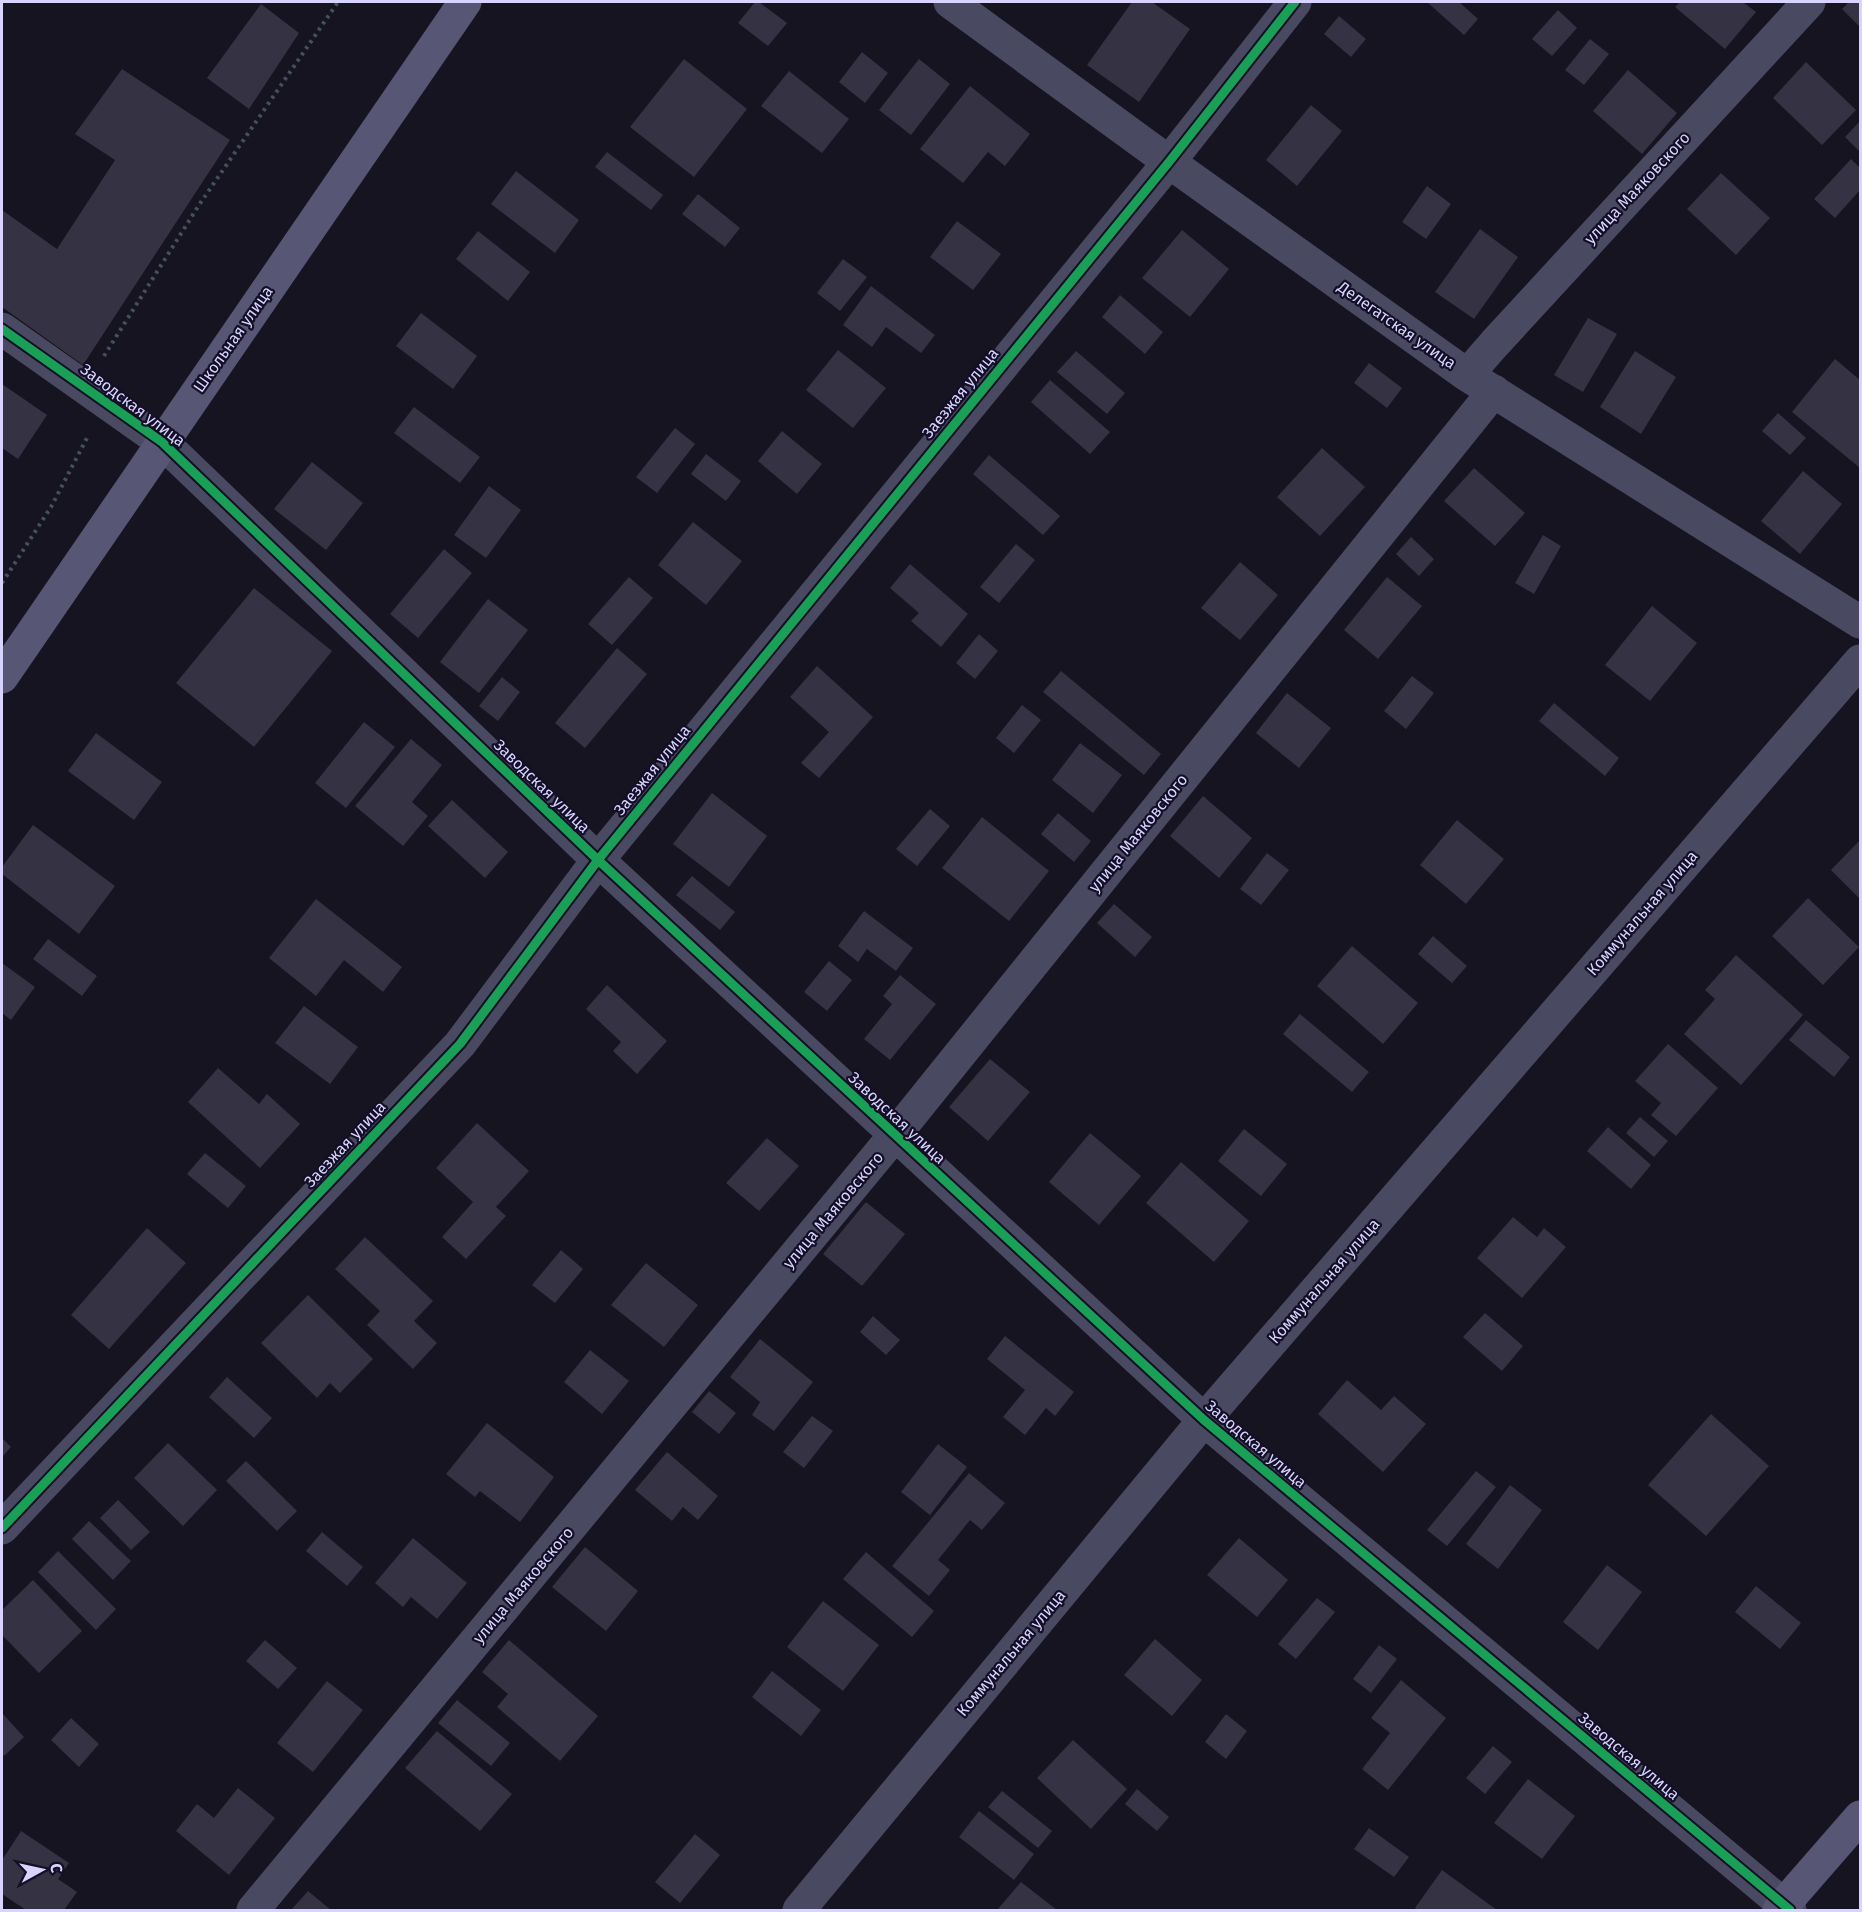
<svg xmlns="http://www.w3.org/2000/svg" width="1862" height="1912" font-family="'Fira Sans',sans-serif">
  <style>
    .building { fill: #343243 }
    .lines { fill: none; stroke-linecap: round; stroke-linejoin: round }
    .path { stroke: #44505f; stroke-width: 4; stroke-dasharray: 3 4.5; stroke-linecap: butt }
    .street { stroke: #4a4962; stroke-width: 33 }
    .secondary { stroke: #575674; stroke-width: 33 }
    .cycleway-casing { stroke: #130f26; stroke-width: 13 }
    .cycleway { stroke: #1a9f57; stroke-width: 9 }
    .labels { text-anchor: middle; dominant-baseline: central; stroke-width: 4.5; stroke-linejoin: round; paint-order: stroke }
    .street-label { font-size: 16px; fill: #d9d4ff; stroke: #130f26 }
  </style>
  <rect width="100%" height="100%" fill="#161421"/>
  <path class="building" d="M755 2H759L787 23 768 46 738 23Z
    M1132 2H1152L1190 29 1139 102 1087 65Z
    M1427 2H1459L1478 19 1464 35Z
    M1680 2H1743L1756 12 1725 49 1675 7Z
    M1849 2H1860V27L1842 9Z
    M261 4 299 33 249 109 207 78Z
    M1558 10 1577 28 1552 56 1532 39Z
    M1339 16 1366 39 1351 57 1324 34Z
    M1590 39 1609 54 1584 85 1565 70Z
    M862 52 888 73 865 103 839 82Z
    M684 59 747 109 694 177 630 127Z
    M919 59 950 84 911 135 879 110Z
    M1806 62 1856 110 1822 145 1773 98Z
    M122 69 230 140 83 365 2 307V210L57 249 115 160 75 134Z
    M1628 70 1677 113 1642 154 1593 111Z
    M789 71 849 119 822 153 761 106Z
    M970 86 1030 134 1005 166 988 152 963 183 920 149Z
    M1311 105 1342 131 1297 186 1266 160Z
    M1860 121V152L1845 137Z
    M607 152 663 195 651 210 595 167Z
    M1851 159 1860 168V190L1835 218 1814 199Z
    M516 171 579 220 555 253 491 204Z
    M1721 173 1770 218 1736 255 1687 209Z
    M1427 186 1451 204 1426 239 1402 222Z
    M698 194 740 228 725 247 682 214Z
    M957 221 1001 254 973 290 930 257Z
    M1480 229 1518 257 1474 319 1435 292Z
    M1182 230 1229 269 1190 317 1142 278Z
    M478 231 530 272 508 301 456 259Z
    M843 259 867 277 840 311 817 293Z
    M871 286 935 335 921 353 886 327 872 347 843 325Z
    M1120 295 1163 332 1145 354 1102 317Z
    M421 313 477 356 453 389 396 346Z
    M1588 318 1617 334 1583 392 1554 375Z
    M838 350 886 388 853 428 806 390Z
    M1076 351 1125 393 1107 414 1057 372Z
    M1635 351 1676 377 1641 434 1600 407Z
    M1835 359 1860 380V468L1792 412Z
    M1369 363 1402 388 1387 408 1354 383Z
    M1050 380 1110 432 1090 454 1031 402Z
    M2 384 47 415 18 459 2 448Z
    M414 407 480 457 460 483 394 433Z
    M1778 413 1806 438 1790 455 1762 431Z
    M675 428 695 444 657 493 636 477Z
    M782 431 822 464 797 494 758 461Z
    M1322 448 1365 487 1320 536 1277 497Z
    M706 454 741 481 726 501 691 474Z
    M989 455 1060 516 1043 535 973 474Z
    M312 462 363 503 326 550 274 509Z
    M1474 468 1525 513 1495 546 1444 501Z
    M1803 471 1842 504 1800 554 1761 521Z
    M489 486 521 510 486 558 454 535Z
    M693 522 742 561 706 605 658 565Z
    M1543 535 1561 546 1534 594 1515 583Z
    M1411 537 1434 559 1419 576 1396 554Z
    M1016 544 1035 560 999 603 980 587Z
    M444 549 472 573 418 638 390 614Z
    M1240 562 1278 595 1240 640 1201 608Z
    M910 564 968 614 941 647 911 621 919 613 890 588Z
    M629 577 653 598 612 645 588 624Z
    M1387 577 1422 606 1378 659 1344 630Z
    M254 588 332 651 254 747 176 683Z
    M488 599 528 630 479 693 440 662Z
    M1652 606 1697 643 1650 701 1605 665Z
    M979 634 998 651 975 679 956 663Z
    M617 648 647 674 585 748 555 723Z
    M817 666 873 717 819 778 801 763 829 732 790 697Z
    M1061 671 1161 754 1144 775 1043 692Z
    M1412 676 1434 693 1406 729 1384 711Z
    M502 677 520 692 498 721 479 706Z
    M1287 693 1331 728 1299 768 1256 733Z
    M1554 703 1619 758 1605 776 1539 721Z
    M1022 705 1041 720 1014 753 996 738Z
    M364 722 395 747 346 808 315 783Z
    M96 733 162 782 134 820 68 771Z
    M411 739 442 765 412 802 428 816 403 846 355 806Z
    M1080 743 1122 775 1093 813 1052 780Z
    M712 793 767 836 729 887 673 844Z
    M1203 796 1252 838 1219 878 1170 836Z
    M452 800 508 852 485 878 428 826Z
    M930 809 950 826 917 866 896 849Z
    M1058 813 1091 841 1074 862 1041 834Z
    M982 817 1049 871 1009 921 942 868Z
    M1457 820 1504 859 1466 904 1420 865Z
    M33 825 115 886 79 934 2 874V867Z
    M1860 840V899L1831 870Z
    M1267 853 1289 870 1261 905 1240 889Z
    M692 876 735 912 720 930 676 895Z
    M1808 898 1859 947 1823 985 1772 936Z
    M316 899 402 967 383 992 344 960 316 996 269 958Z
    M1114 904 1152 937 1135 957 1097 923Z
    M864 911 913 948 896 971 867 949 858 962 838 946Z
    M1433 936 1467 966 1452 983 1418 954Z
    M48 939 97 976 82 996 33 959Z
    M1352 946 1418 1003 1383 1044 1317 986Z
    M1736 955 1803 1015 1741 1085 1684 1034 1715 999 1705 990Z
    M829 961 852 980 827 1011 804 992Z
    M2 963 35 987 11 1020 2 1013Z
    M900 975 936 1004 890 1060 864 1039 892 1004 883 996Z
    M607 985 667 1041 637 1074 613 1051 621 1042 586 1009Z
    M304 1006 358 1047 330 1084 275 1043Z
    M1300 1014 1369 1072 1352 1092 1283 1034Z
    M1806 1020 1850 1057 1834 1077 1789 1040Z
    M1668 1044 1718 1088 1676 1136 1651 1115 1661 1103 1635 1081Z
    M990 1059 1030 1092 988 1141 949 1107Z
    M218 1068 259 1104 267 1094 300 1124 260 1168 188 1102Z
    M1640 1117 1668 1141 1654 1157 1626 1133Z
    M477 1123 529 1171 496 1207 506 1216 466 1259 442 1237 473 1202 436 1168Z
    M1608 1127 1651 1165 1631 1189 1587 1151Z
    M1244 1129 1287 1164 1261 1196 1218 1161Z
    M1090 1133 1141 1176 1099 1225 1049 1182Z
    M767 1138 799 1166 759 1211 726 1183Z
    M205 1153 246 1186 228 1208 187 1174Z
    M1181 1162 1249 1221 1214 1262 1146 1203Z
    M866 1202 905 1234 862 1286 823 1254Z
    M1513 1217 1537 1237 1544 1228 1566 1247 1522 1298 1477 1258Z
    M147 1228 186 1263 109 1349 71 1315Z
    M365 1237 433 1301 414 1321 437 1343 413 1369 367 1325 380 1311 335 1269Z
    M561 1250 583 1269 555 1303 532 1285Z
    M646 1263 698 1305 664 1347 611 1305Z
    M308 1295 373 1359 340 1393 330 1383 317 1398 261 1343Z
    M1485 1313 1523 1346 1502 1371 1463 1337Z
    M873 1316 900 1340 886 1355 860 1332Z
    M1005 1336 1074 1392 1055 1416 1046 1408 1025 1435 1003 1417 1025 1390 987 1359Z
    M760 1339 813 1382 774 1431 752 1415 760 1402 730 1377Z
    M590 1350 629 1381 602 1414 564 1382Z
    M227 1377 272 1418 254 1438 209 1397Z
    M1347 1380 1381 1410 1394 1396 1426 1424 1383 1472 1318 1414Z
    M709 1391 736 1413 719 1434 692 1412Z
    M1711 1414 1769 1466 1706 1536 1648 1485Z
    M812 1416 833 1431 804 1468 783 1452Z
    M487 1423 554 1477 520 1522 480 1491 475 1497 446 1474Z
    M2 1438 11 1447 2 1457Z
    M168 1443 217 1490 183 1526 134 1478Z
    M938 1444 967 1467 930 1515 901 1492Z
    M667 1452 718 1496 698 1520 683 1507 672 1521 635 1490Z
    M246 1461 297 1511 277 1531 226 1481Z
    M1476 1471 1496 1487 1447 1546 1427 1530Z
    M969 1473 1005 1503 982 1530 970 1520 938 1560 950 1570 929 1596 892 1566Z
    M1510 1485 1542 1510 1498 1569 1466 1544Z
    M118 1500 150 1532 131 1550 100 1518Z
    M89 1521 131 1561 113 1580 72 1539Z
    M322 1532 363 1567 347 1586 306 1551Z
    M413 1538 467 1583 437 1619 411 1597 403 1607 375 1583Z
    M1239 1538 1288 1580 1257 1617 1207 1575Z
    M585 1547 638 1591 606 1631 552 1587Z
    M58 1551 116 1609 96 1630 38 1572Z
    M866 1552 934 1611 912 1637 843 1579Z
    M1607 1565 1642 1592 1598 1650 1563 1622Z
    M33 1580 82 1631 39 1673 2 1635V1610Z
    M1756 1586 1801 1623 1780 1649 1735 1612Z
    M1317 1598 1335 1612 1296 1659 1278 1644Z
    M823 1601 879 1645 843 1691 787 1647Z
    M1155 1639 1202 1680 1172 1716 1124 1675Z
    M265 1640 297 1668 278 1689 246 1661Z
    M509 1640 598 1716 560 1761 497 1707 508 1694 482 1672Z
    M1379 1645 1397 1659 1371 1693 1353 1679Z
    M772 1671 821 1710 801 1736 752 1697Z
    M1401 1680 1446 1718 1388 1790 1362 1769 1390 1733 1371 1718Z
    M327 1681 363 1710 313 1772 277 1743Z
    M457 1700 510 1743 491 1766 438 1723Z
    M2 1713 24 1737 4 1756 2 1753Z
    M1226 1714 1247 1731 1226 1759 1205 1742Z
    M71 1718 99 1744 79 1767 51 1740Z
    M437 1731 512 1794 480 1831 405 1768Z
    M1073 1740 1127 1789 1091 1829 1037 1778Z
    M1493 1746 1512 1762 1485 1794 1466 1778Z
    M1528 1779 1575 1816 1542 1859 1494 1823Z
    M238 1788 275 1818 229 1875 176 1831 197 1804 214 1818Z
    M1137 1789 1169 1817 1157 1831 1125 1804Z
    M1002 1791 1052 1831 1038 1848 988 1807Z
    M979 1811 1034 1854 1014 1880 959 1837Z
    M1369 1828 1409 1857 1394 1877 1354 1849Z
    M21 1831 69 1863 58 1879 77 1892 64 1910H26L2 1894V1860Z
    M695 1834 720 1855 680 1903 655 1882Z
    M1442 1870 1497 1910H1418L1415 1908Z
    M1021 1882 1057 1910H997Z
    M308 1891 331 1910H291Z"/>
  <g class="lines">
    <path class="path" d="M104 356 199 205 338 2
      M2 583 51 507 88 436"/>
    <path class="street" d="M950 2 1169 162 1467 375 1860 622
      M2 329 162 442 598 860 1204 1420 1790 1910
      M1467 375 1495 343 1809 2
      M2 1528 460 1044 598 860 1169 162 1295 2
      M253 1910 894 1136 1494 391
      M799 1910 1204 1420 1860 661"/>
    <path class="secondary" d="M2 677 465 2
      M1779 1910 1860 1817"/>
    <g class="cycleway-casing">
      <path id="cycleway" d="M2 329 162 442 598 860 1204 1420 1790 1910
        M2 1528 460 1044 598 860 1169 162 1295 2"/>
    </g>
    <use href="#cycleway" class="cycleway"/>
  </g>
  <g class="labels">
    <g class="street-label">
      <text transform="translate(1637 188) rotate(-47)">улица Маяковского</text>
      <text transform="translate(1397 325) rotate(35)">Делегатская улица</text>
      <text transform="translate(233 339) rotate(-55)">Школьная улица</text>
      <text transform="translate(960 393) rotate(-51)">Заезжая улица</text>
      <text transform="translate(133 405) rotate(37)">Заводская улица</text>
      <text transform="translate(652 770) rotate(-51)">Заезжая улица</text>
      <text transform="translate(542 786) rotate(44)">Заводская улица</text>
      <text transform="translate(1138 833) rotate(-51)">улица Маяковского</text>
      <text transform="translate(1642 913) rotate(-49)">Коммунальная улица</text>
      <text transform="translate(897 1118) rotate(43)">Заводская улица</text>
      <text transform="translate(345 1144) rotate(-47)">Заезжая улица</text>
      <text transform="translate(833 1210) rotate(-50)">улица Маяковского</text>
      <text transform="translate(1324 1281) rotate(-49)">Коммунальная улица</text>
      <text transform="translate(1256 1444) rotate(40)">Заводская улица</text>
      <text transform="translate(523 1585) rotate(-50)">улица Маяковского</text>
      <text transform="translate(1011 1653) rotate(-50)">Коммунальная улица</text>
      <text transform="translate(1629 1756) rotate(40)">Заводская улица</text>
    </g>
  </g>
  <rect width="1862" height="1912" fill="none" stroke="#d9d4ff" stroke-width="6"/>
  <g transform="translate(42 1870) rotate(82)" stroke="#130f26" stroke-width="4.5" paint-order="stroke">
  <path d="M0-4.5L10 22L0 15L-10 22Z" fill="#d9d4ff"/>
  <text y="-9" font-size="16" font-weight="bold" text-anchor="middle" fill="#d9d4ff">С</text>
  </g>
</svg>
